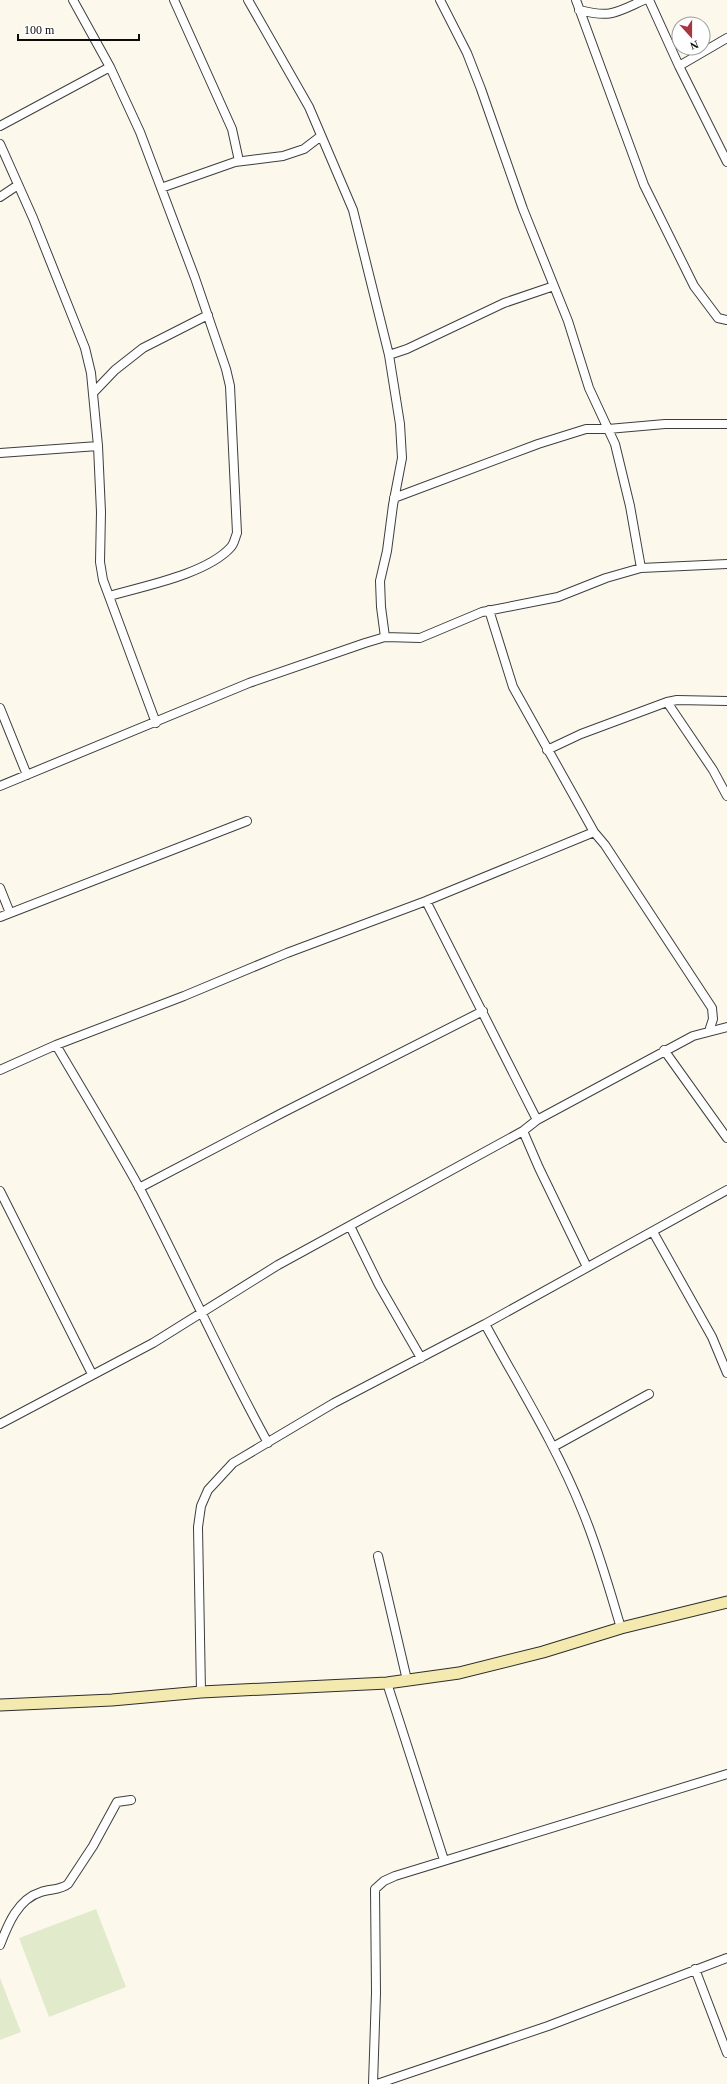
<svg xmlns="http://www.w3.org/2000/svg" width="727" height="2084" font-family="'Times New Roman',serif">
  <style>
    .pitch { fill: #e1ebcb }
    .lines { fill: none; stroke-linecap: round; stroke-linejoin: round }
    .street-casing { stroke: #3e3e3e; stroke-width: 10 }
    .secondary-casing { stroke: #2d2d2d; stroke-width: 13 }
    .street { stroke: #fff; stroke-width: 8 }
    .secondary { stroke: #f4eaaf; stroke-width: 11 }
  </style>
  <rect width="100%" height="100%" fill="#fcf9ec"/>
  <path class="pitch" d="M96 1909 126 1987 49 2017 19 1938Z
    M0 1978 21 2032 0 2040Z"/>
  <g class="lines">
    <g class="street-casing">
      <path id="street" d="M73 0 110 67 140 132 195 278 226 369 230 386 237 533C235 538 234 544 231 547 207 574 144 586 109 596
        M174 0 232 129 239 161
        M248 0 309 107 353 210 389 355 400 424 402 458 393 505 387 551 380 581 381 607 385 637
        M576 0 644 185 694 286 718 318 727 320
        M649 0 679 66 727 162
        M579 10C611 18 615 13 644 0
        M679 66 727 38
        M0 126 110 67
        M0 144 33 218 85 348 91 373 98 446 101 512 100 562 103 580 156 723
        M161 188 235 162 283 156 304 149 321 136
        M0 197 18 185
        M389 355 407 349 504 303 554 286
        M93 393 115 370 143 348 208 315
        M0 453 98 446
        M394 498 538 444 586 429H608L665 424H727
        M641 568 727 564
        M489 610 513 687 594 832 605 845 712 1008 713 1019 709 1031
        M667 702 677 700 727 701
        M0 708 27 775
        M547 750 581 734 667 702 713 770 727 796
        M0 786 249 683 365 643 385 637 420 638 482 612 558 597 606 578 641 568 630 506 615 444 589 388 568 321 523 209 481 89 467 53 440 0
        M0 888 10 913
        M426 901 537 1120
        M0 917 247 821
        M56 1045C84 1093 113 1140 140 1189 184 1273 222 1360 268 1443
        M664 1050 727 1138
        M0 1070 56 1045 184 996 287 953 426 901 594 832
        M523 1131 539 1168 587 1267
        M139 1188 282 1113 483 1011
        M0 1191 92 1374
        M350 1226 379 1285 421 1358
        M653 1232 712 1337 727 1373
        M485 1324C518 1385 556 1445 582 1510 598 1548 609 1588 621 1628
        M0 1424 153 1343 278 1265 523 1131 537 1120 693 1036 727 1027
        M553 1447 649 1394
        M378 1556 407 1680
        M387 1683 444 1860
        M201 1692 198 1527 201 1506 208 1490 233 1463 334 1403 485 1324 727 1190
        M0 1945C8 1924 18 1899 41 1892 50 1889 61 1890 68 1884L93 1846 117 1802 131 1800
        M695 1969 727 2053
        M373 2084 376 1993 375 1889 384 1881 395 1876 727 1774
        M377 2084 548 2026 727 1958"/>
    </g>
    <g class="secondary-casing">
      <path id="secondary" d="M0 1705 112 1700 201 1692 387 1683 459 1673 543 1652 621 1628 727 1602"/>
    </g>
    <use href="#street" class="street"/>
    <use href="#secondary" class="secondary"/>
  </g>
  <g transform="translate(691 36) rotate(159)"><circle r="19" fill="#ffffff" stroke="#9d9d9d"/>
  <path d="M0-3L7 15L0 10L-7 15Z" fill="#a83640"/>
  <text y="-6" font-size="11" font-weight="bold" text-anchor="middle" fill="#0b0b0b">N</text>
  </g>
  <path d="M18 34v6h121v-6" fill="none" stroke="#0b0b0b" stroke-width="2"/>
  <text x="24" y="34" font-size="12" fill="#0b0b0b" stroke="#ffffff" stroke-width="3" paint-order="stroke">100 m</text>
</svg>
